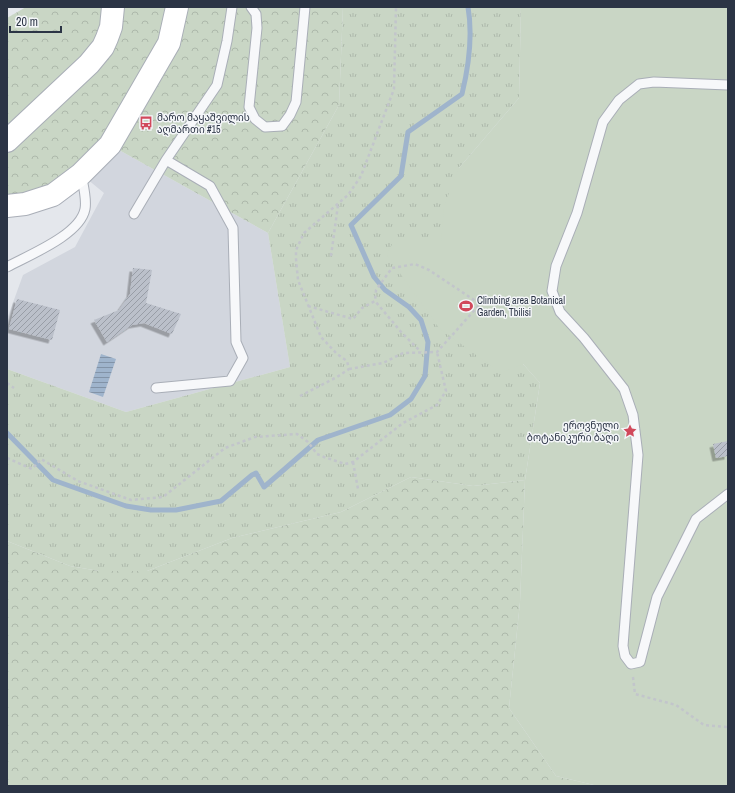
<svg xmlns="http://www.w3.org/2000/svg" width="735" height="793" font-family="'Archivo Narrow','Noto Sans Georgian',sans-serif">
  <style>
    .built { fill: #d2d6de }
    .grass { fill: url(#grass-tufts) }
    .forest { fill: url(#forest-crowns) }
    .garden { fill: #c9d6c5 }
    .water { fill: url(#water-rules) }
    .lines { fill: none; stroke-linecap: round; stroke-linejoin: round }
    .stream { stroke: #9fb4cc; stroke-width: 5 }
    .building { fill: url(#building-hatch); filter: url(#shadow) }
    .service-casing { stroke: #a9aeb7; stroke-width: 11 }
    .secondary-casing { stroke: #a9aeb7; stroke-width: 24 }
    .path { stroke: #c2c5cb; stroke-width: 2.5; stroke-dasharray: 3 3; stroke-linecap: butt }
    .service { stroke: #f7f8fa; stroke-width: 9 }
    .secondary { stroke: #fff; stroke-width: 22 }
    .labels { text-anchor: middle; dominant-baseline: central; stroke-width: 3; stroke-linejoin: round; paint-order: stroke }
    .poi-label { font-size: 10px; fill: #2b3445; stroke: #f4f6f9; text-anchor: start }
  </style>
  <defs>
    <pattern id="grass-tufts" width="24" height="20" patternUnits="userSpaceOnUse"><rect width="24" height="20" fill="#c9d6c5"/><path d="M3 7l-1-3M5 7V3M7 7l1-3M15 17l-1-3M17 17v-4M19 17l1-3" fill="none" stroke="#adb8ab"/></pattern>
    <pattern id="forest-crowns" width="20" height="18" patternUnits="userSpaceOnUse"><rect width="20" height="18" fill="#c9d6c5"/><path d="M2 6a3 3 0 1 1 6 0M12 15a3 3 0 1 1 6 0" fill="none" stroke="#adb8ab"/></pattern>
    <pattern id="water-rules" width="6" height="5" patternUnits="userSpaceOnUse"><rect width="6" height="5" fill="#9fb4cc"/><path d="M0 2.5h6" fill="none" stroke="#8293a7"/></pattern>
    <pattern id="building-hatch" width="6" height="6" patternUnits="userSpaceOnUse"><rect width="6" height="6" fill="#bbc0ca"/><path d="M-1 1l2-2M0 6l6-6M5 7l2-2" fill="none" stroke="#989da6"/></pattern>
    <filter id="shadow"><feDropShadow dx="-3.5" dy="3.5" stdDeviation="0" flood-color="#0004"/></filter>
  </defs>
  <rect width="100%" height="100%" fill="#e4e7ec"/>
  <path class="built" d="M110 145 268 233 290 367 126 412 7 369V319L23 275 75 247 104 193 81 174Z"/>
  <path class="grass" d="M343 7H521L519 98 459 168 523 364 540 383 525 480 473 486 411 477 341 512 232 538 147 571H99L70 566 7 541V369L126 412 290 367 268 233 339 105Z"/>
  <path class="forest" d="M26 7H343L339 105 268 233 110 145 81 174 7 206V18Z
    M411 477 473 486 525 480 520 602 509 708 556 776 598 786H7V541L70 566 99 571H147L232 538 341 512Z"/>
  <path class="garden" d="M521 7H728V786H598L556 776 509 708 520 602 525 480 540 383 523 364 501 373 439 328 387 255 393 242H441L444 206 459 168 519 98Z"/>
  <path class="water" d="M101 354 116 359 103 397 89 392Z"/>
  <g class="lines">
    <path class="stream" d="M7 433 53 480 126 506 151 510H176L221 501 252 475 256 473 264 487 318 440 390 415 411 399 425 376 428 342 421 320 409 307 385 290 374 277 351 225 401 176 408 132 462 94C469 65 473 36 468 7"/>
  </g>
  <path class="building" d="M133 268 152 270 146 303 181 314 172 334 144 323 132 325 107 342 94 320 119 310 130 294Z
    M17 299 60 310 52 340 9 329Z
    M728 441V456L716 458 713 444Z"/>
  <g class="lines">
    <g class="service-casing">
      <path id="service" d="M251 7 256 14 257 28 249 107 255 119 265 127 282 126 290 115 296 102 305 7
        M728 85 654 82 639 84 619 100 603 122 577 213 556 266 552 291 560 312 584 338 624 389 633 415 638 455 623 646 625 656 631 664 640 662 657 597 696 519 728 494
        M134 214 166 160 217 85 227 41 232 7
        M7 267C29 255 80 235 85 209 87 198 83 185 81 174
        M156 388 230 381 243 358 236 342 233 228 210 186 166 160"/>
    </g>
    <g class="secondary-casing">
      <path id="secondary" d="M7 141 89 64 103 47 107 38 111 27 113 7
        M7 206 25 204 53 195 81 174 110 145 169 43 177 7"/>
    </g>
    <path class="path" d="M331 256 338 205
      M308 306 353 319 362 308 375 301 402 333 421 352
      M349 369 383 363 403 353 437 352 480 304 429 270 415 264 392 268 376 290 375 301
      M7 383 14 388
      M300 396 337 377 349 369 347 361 337 354 321 337 298 280 296 259V250L304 233 348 195 361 176 394 89 396 7
      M7 458 32 469 41 459 78 481 131 500 163 497 225 448 255 437 297 434 308 442 317 454 324 457 345 464 353 462 403 423 437 405 446 391 437 352
      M353 462 358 489
      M633 677 635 694 676 705 704 725 728 727"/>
    <use href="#service" class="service"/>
    <use href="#secondary" class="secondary"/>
  </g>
  <defs>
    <g id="bus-bare" transform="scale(1.08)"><path d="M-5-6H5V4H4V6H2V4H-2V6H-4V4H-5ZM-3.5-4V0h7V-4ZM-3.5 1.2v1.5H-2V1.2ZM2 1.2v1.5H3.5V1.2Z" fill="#d1495b" stroke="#f4f6f9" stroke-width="2.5" paint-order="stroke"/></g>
    <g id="stadium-bare" transform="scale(1.08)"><path d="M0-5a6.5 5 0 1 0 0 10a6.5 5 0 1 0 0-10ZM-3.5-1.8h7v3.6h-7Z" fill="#d1495b" stroke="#f4f6f9" stroke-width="2.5" paint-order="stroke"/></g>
    <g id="sight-bare" transform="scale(1.08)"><path d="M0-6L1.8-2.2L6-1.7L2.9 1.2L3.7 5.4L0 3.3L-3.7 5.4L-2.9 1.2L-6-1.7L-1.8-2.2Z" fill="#d1495b" stroke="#f4f6f9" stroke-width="2.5" paint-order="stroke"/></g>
  </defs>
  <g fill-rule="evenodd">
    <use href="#bus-bare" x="146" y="123"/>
    <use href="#stadium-bare" x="466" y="306"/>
    <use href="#sight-bare" x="630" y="431"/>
  </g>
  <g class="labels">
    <g class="poi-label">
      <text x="157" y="117">მარო მაყაშვილის<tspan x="157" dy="12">აღმართი #15</tspan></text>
      <text x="477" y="300">Climbing area Botanical<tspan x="477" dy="12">Garden, Tbilisi</tspan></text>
      <text x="619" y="425" text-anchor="end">ეროვნული<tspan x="619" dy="12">ბოტანიკური ბაღი</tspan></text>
    </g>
  </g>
  <rect width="735" height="793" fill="none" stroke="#2b3445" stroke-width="16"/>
  <path d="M10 26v6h51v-6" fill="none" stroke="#2b3445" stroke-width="2"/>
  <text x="16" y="26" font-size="12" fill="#2b3445" stroke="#f4f6f9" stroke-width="3" paint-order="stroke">20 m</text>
</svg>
